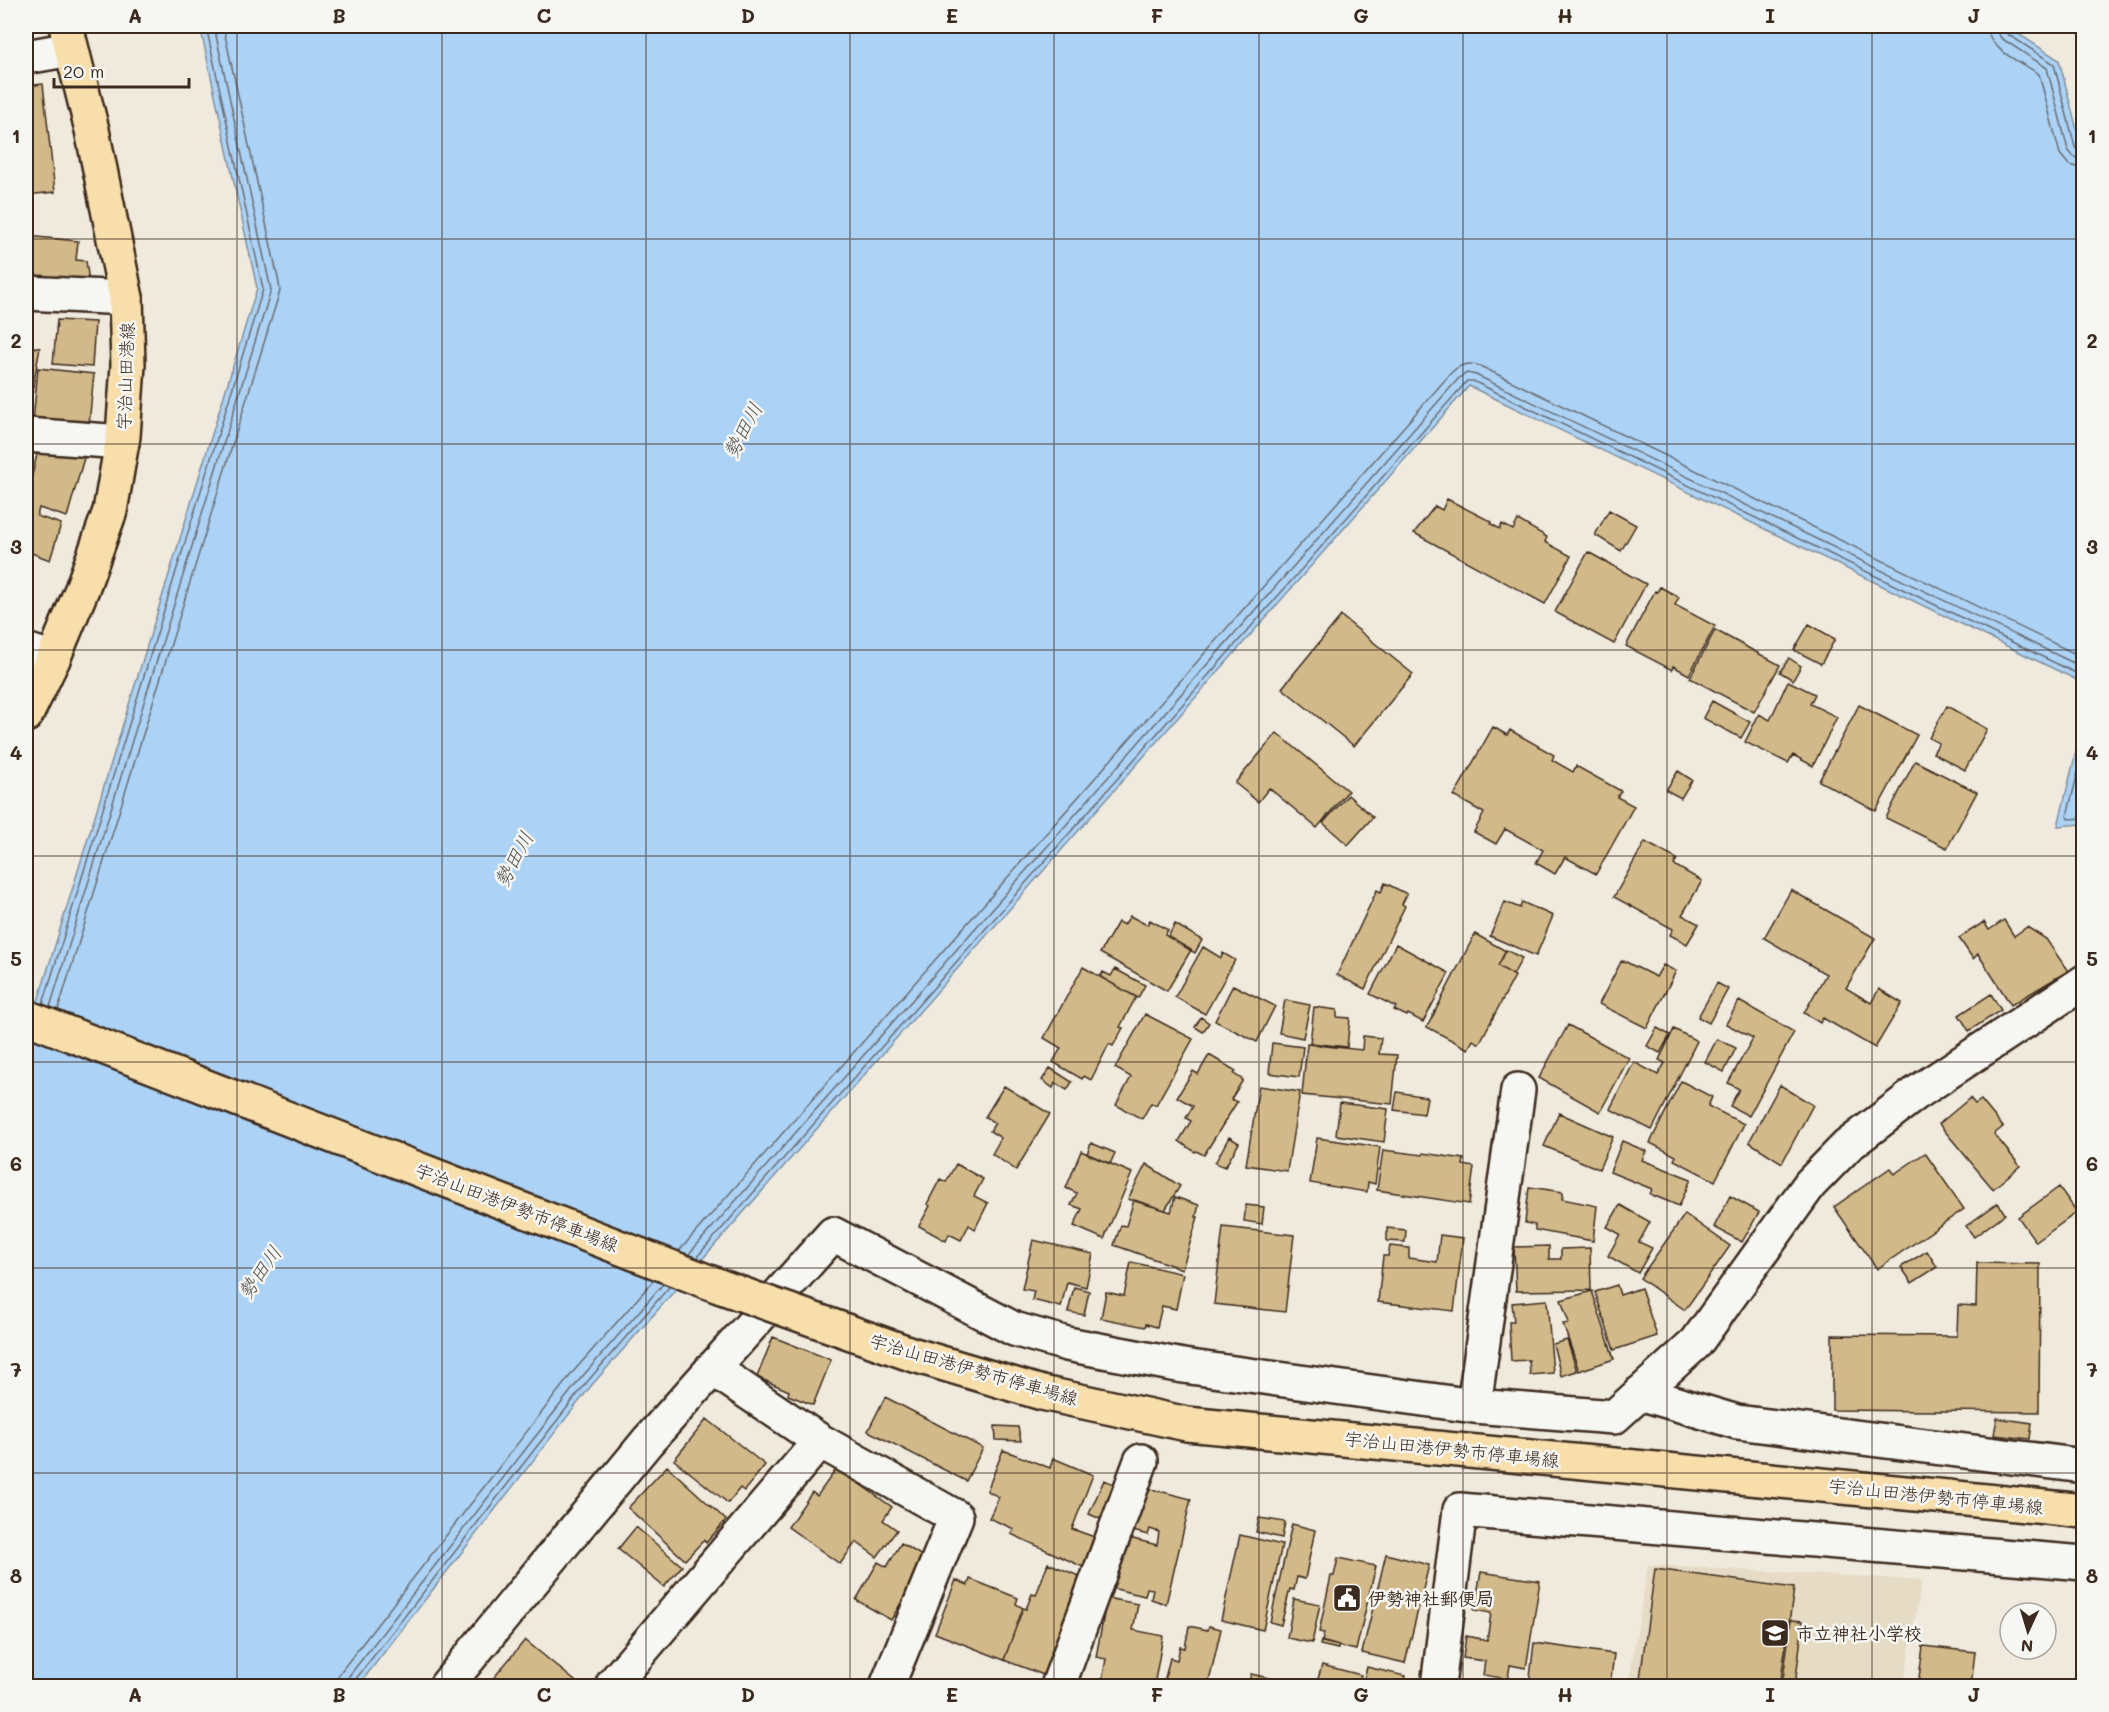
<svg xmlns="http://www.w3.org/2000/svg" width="2109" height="1712" font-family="Mali,'Klee One',sans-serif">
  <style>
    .built { fill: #e6dbc4 }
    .water { fill: #acd2f5; stroke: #7f8f9f; stroke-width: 1.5 }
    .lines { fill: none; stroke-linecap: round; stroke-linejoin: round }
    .shore { stroke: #686d74; stroke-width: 1.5 }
    .building { fill: #d2b989; stroke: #3b2a1e; stroke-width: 1.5 }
    .minor-casing { stroke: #3b2a1e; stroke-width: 38 }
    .major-casing { stroke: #3b2a1e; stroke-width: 38 }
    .minor { stroke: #f6f6f2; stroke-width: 33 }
    .major { stroke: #f8deab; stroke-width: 33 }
    .major-bridge-casing { stroke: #3b2a1e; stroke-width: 38; stroke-linecap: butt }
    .major-bridge { stroke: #f8deab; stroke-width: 33 }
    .grid { fill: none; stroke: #3b2a1e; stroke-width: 1.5; stroke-opacity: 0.55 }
    .labels { text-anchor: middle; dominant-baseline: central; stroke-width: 5; stroke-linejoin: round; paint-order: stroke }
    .street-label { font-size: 18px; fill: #3b2a1e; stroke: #f6f6f2 }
    .poi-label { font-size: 18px; font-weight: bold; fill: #3b2a1e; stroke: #f6f6f2; text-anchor: start }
    .water-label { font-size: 20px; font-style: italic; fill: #575454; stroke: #f6f6f2 }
    .neatline { fill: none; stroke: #3b2a1e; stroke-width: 2 }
    .grid-label { font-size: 20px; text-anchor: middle; font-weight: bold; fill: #3b2a1e }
  </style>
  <rect width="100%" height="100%" fill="#efeadd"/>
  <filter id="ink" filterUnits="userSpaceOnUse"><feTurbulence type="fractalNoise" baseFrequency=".0167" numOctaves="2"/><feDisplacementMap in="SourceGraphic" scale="12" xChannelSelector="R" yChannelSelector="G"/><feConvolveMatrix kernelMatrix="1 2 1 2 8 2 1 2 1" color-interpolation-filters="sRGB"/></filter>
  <g filter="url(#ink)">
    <path class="built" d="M1648 1565 1922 1580 1903 1686H1628Z"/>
    <path class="water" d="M200 26H2006L2059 60 2084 157 2083 683 1469 386 591 1386 358 1686H26V1040L257 288Z
      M2083 723V824L2058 826Z"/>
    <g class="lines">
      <path class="shore" d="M1987 26C1988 50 2021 62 2039 74L2060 154 2069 165 2084 169
        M1996 26 1997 32 2001 38 2047 68 2068 150 2074 157 2084 160
        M2003 26 2006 33 2054 64 2075 147 2078 151 2084 152
        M2084 748 2067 816 2069 819 2084 818
        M43 1004 263 289 206 26
        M50 1007 271 290 214 26
        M58 1010 280 291 279 283 223 26
        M679 1251 1452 372C1460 364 1469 362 1480 366L2084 658
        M688 1255 1459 378 1467 373 1476 375 2084 668
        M696 1258 1467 381H1473L2084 677
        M337 1686 338 1677 342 1670 573 1372 654 1280
        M346 1686 349 1676 581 1378 663 1284
        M353 1686 355 1680 587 1382 670 1286"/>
    </g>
    <path class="building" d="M43 84 55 192 26 195V86Z
      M26 236 78 241 76 260 86 261 90 288 26 277Z
      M57 320 95 322 92 367 53 364Z
      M26 346 40 348 27 419H26Z
      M38 368 94 374 89 424 33 421Z
      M39 446 84 458 67 517 39 508 37 516 61 524 50 560 26 551V487L29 488Z
      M1447 499 1492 522 1491 524 1500 529 1502 524 1513 530 1518 520 1547 537 1545 542 1571 556 1545 604 1414 533 1435 506 1442 510Z
      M1609 510 1636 525 1621 551 1595 535Z
      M1588 552 1646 584 1614 644 1555 612Z
      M1660 587 1679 597 1675 605 1715 626 1689 675 1673 666 1672 670 1626 646 1655 591 1657 592Z
      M1341 616 1413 674 1354 746 1282 688Z
      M1809 624 1835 639 1821 664 1794 650Z
      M1715 630 1780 665 1754 712 1690 678Z
      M1789 658 1801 666 1793 680 1780 672Z
      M1788 681 1815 694 1810 704 1837 717 1813 766 1793 755 1788 763 1745 742 1759 714 1770 720Z
      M1712 701 1750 722 1741 738 1703 718Z
      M1859 705 1917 735 1876 811 1819 781Z
      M1947 706 1987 729 1965 770 1933 753 1939 743 1929 738Z
      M1493 727 1507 735 1510 730 1554 755 1552 760 1573 772 1576 766 1621 791 1617 797 1634 806 1596 874 1565 857 1555 874 1536 863 1543 850 1505 829 1496 844 1474 832 1484 813 1454 796Z
      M1277 733 1348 791 1317 828 1269 788 1258 802 1235 783Z
      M1915 761 1977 792 1947 848 1886 818Z
      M1678 771 1692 780 1681 798 1666 790Z
      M1348 795 1373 817 1348 845 1323 823Z
      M1645 842 1677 859 1674 865 1702 881 1682 915 1699 924 1687 944 1670 935 1673 929 1614 897Z
      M1385 883 1407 894 1402 904 1405 906 1365 989 1337 975 1377 890 1381 892Z
      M1791 890 1875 938 1846 988 1871 1003 1879 989 1902 1003 1875 1048 1823 1018 1820 1023 1804 1013 1826 974 1764 938Z
      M1505 902 1520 908 1522 902 1553 916 1536 956 1490 936Z
      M1130 916 1147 925 1150 920 1168 930 1165 935 1191 950 1167 991 1100 953 1118 922 1124 925Z
      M2004 920 2014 936 2027 927 2046 939 2068 971 2011 1005 1978 954 1973 959 1959 938 1984 922 1989 930Z
      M1175 924 1202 940 1195 953 1168 937Z
      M1475 934 1506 951 1498 966 1515 976 1479 1044 1473 1040 1468 1049 1427 1027Z
      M1396 944 1449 973 1423 1022 1408 1014 1407 1016 1394 1010 1396 1007 1370 994Z
      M1203 947 1221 958 1223 953 1235 960 1205 1014 1175 997Z
      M1506 950 1522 958 1513 975 1498 966Z
      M1622 960 1656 977 1663 965 1676 971 1647 1028 1599 1004Z
      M1083 967 1136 997 1120 1027 1123 1028 1113 1046 1109 1044 1091 1080 1084 1076 1082 1079 1053 1062 1061 1048 1044 1038Z
      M1115 969 1145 985 1138 998 1100 977 1103 972 1111 976Z
      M1717 983 1728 989 1709 1023 1698 1017Z
      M1233 985 1275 1006 1257 1042 1215 1021Z
      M1991 994 2001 1010 1969 1031 1959 1015Z
      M1285 1000 1310 1005 1303 1038 1279 1033Z
      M1739 1001 1794 1032 1749 1116 1730 1106 1739 1089 1728 1083 1753 1038 1726 1024Z
      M1314 1007 1337 1010V1017L1350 1018 1347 1047 1310 1043Z
      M1145 1014 1193 1039 1156 1105 1151 1103 1142 1119 1116 1105 1131 1077 1115 1068Z
      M1201 1017 1209 1023 1203 1032 1195 1027Z
      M1568 1025 1629 1058 1600 1112 1539 1078Z
      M1657 1028 1670 1035 1660 1053 1647 1046Z
      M1674 1029 1697 1041 1652 1130 1610 1109 1634 1062 1658 1075 1665 1063 1659 1060Z
      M1363 1036 1381 1038 1379 1054 1397 1055 1392 1104 1302 1095 1307 1044 1362 1050Z
      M1717 1039 1736 1048 1724 1072 1705 1062Z
      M1272 1043 1303 1047 1299 1077 1269 1073Z
      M1209 1055 1236 1071 1234 1074 1243 1080 1231 1099 1237 1102 1204 1155 1196 1151 1195 1152 1179 1141 1191 1121 1186 1118 1193 1106 1177 1097 1193 1071 1198 1074Z
      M1050 1068 1072 1082 1067 1090 1055 1083 1053 1088 1042 1080Z
      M1681 1081 1712 1097 1708 1106 1744 1124 1715 1181 1674 1160 1676 1156 1650 1143Z
      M1780 1085 1813 1105 1782 1163 1749 1142Z
      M1004 1086 1050 1114 1016 1170 992 1154 1001 1138 990 1131 995 1123 985 1117Z
      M1259 1086 1300 1092 1287 1171 1246 1165Z
      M1397 1092 1427 1097 1424 1114 1394 1110Z
      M1970 1098 1975 1104 1981 1100 2003 1127 1994 1134 2020 1166 1993 1189 1939 1124Z
      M1340 1103 1388 1109 1384 1142 1336 1135Z
      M1559 1113 1613 1137 1599 1169 1544 1146Z
      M1229 1137 1239 1143 1225 1167 1215 1163Z
      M1317 1138 1380 1147 1375 1184 1368 1182 1367 1192 1310 1183Z
      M1622 1141 1646 1151 1642 1160 1691 1179 1679 1206 1650 1194 1652 1189 1610 1172Z
      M1091 1143 1115 1153 1110 1164 1087 1154Z
      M1383 1150 1423 1155V1153L1464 1159 1463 1165 1474 1167 1469 1204 1377 1190Z
      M1081 1151 1132 1173 1104 1239 1074 1226 1082 1209 1071 1205 1077 1193 1066 1188Z
      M1925 1153 1964 1209 1877 1269 1834 1207 1890 1168 1894 1174Z
      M956 1164 983 1179 974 1196 988 1203 975 1229 969 1225 961 1240 949 1234 946 1241 919 1226 930 1206 927 1204 940 1179 946 1182Z
      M1146 1164 1180 1186 1165 1210 1128 1199Z
      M1529 1187 1563 1192 1562 1199 1597 1206 1593 1241 1535 1230V1225L1525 1223Z
      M2059 1187 2077 1212 2036 1242 2018 1217Z
      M1730 1196 1759 1212 1742 1242 1714 1227Z
      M1175 1197 1199 1205 1196 1217H1198L1182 1269 1114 1245 1121 1225 1126 1226 1134 1200 1171 1212Z
      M1998 1203 2005 1214 1974 1237 1966 1226Z
      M1246 1205 1264 1207 1262 1224 1244 1221Z
      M1620 1205 1650 1222 1639 1242 1652 1248 1638 1273 1608 1256 1620 1234 1607 1227Z
      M1685 1214 1730 1246 1685 1310 1640 1278Z
      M1223 1227 1294 1235 1285 1312 1214 1304Z
      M1387 1228 1406 1230 1405 1242 1387 1241Z
      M1440 1235 1463 1238 1454 1311 1378 1302 1383 1256H1388L1390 1246 1409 1248V1258L1437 1262Z
      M1033 1240 1093 1254 1086 1287 1067 1282 1061 1307 1032 1300 1034 1291 1022 1289Z
      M1549 1246V1259H1561V1249L1590 1248 1591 1290 1516 1291 1514 1247Z
      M1927 1251 1937 1267 1912 1283 1901 1267Z
      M1131 1262 1183 1274 1176 1309 1162 1306 1157 1327 1146 1324 1145 1327 1101 1318 1106 1292 1124 1296Z
      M1977 1263 2040 1264 2039 1412 1832 1410V1335L1957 1336 1958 1305 1976 1306Z
      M1617 1285 1620 1295 1641 1288 1657 1336 1614 1350 1595 1292Z
      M1074 1287 1089 1291 1084 1315 1068 1312Z
      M1592 1291 1614 1359 1579 1371 1563 1324 1569 1323 1561 1300Z
      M1547 1300 1553 1373 1530 1375 1529 1360 1511 1361 1509 1322H1514L1512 1303Z
      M773 1337 831 1360 813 1405 788 1395 789 1391 757 1377Z
      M1567 1340 1577 1371 1561 1376 1553 1344Z
      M885 1397 983 1448 966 1481 868 1431Z
      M1997 1418 2032 1423 2030 1439 1994 1435Z
      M707 1419 765 1465 744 1491 740 1488 728 1503 674 1460Z
      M995 1426 1018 1427 1021 1441 996 1440Z
      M1003 1450 1050 1468 1053 1458 1093 1475 1072 1529 1100 1539 1092 1556 1088 1554 1083 1567 1011 1534 1014 1529 989 1518 999 1497 987 1491Z
      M667 1466 726 1520 706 1543 704 1540 685 1560 628 1508Z
      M837 1468 892 1507 883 1520 897 1530 877 1557 856 1542 840 1564 788 1527 812 1492 817 1496Z
      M1104 1480 1119 1486 1103 1520 1089 1514Z
      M1143 1487 1191 1499 1166 1604 1151 1599 1153 1589 1147 1588 1145 1596 1111 1588 1119 1552 1125 1553 1129 1538 1157 1545 1159 1532 1150 1529 1148 1535 1133 1531Z
      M1259 1518 1285 1522 1282 1538 1256 1532Z
      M1292 1524 1315 1530 1305 1579 1297 1577 1294 1590 1290 1589 1281 1625 1270 1622Z
      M636 1527 682 1566 664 1587 618 1549Z
      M1240 1535 1282 1545 1263 1630 1221 1620Z
      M901 1543 927 1559 891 1620 856 1600 878 1562 887 1567Z
      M1386 1554 1429 1565 1405 1663 1362 1653Z
      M1338 1558 1376 1566 1356 1650 1322 1642 1324 1633 1319 1632 1331 1576H1334Z
      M1048 1563 1086 1579 1071 1605 1060 1631 1064 1632 1049 1677 1004 1660 1023 1608 1026 1609 1032 1594 1036 1595Z
      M1655 1569 1794 1588 1780 1686H1639Z
      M1481 1572 1540 1581 1526 1668 1510 1665 1508 1679 1483 1675 1485 1661 1463 1658 1466 1636 1487 1640 1491 1613 1474 1610Z
      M970 1579 1018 1598 1016 1604 1023 1608 1004 1660 935 1633 956 1580 968 1585Z
      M1107 1598 1138 1604 1133 1630 1163 1636 1154 1686H1101L1106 1659 1096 1657Z
      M1294 1599 1320 1604 1312 1643 1287 1638Z
      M1791 1620 1803 1621 1795 1686H1782Z
      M1189 1626 1208 1630 1209 1626 1221 1629 1208 1686H1163L1170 1658 1177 1660 1180 1647 1185 1648Z
      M525 1640 581 1686H487Z
      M1321 1641 1339 1646 1338 1649 1320 1645Z
      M1534 1643 1614 1654 1610 1686H1529Z
      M1923 1646 1975 1652 1971 1686H1918Z
      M1322 1665 1361 1675 1358 1686H1316Z
      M1367 1667 1405 1676 1403 1686H1379L1363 1683Z
      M1251 1674 1304 1686H1248Z"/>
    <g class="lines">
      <g class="minor-casing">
        <path id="minor" d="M26 57 71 49
          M26 293 126 298
          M26 435 122 442
          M26 650 53 659
          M712 1368 820 1441 956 1517 887 1686
          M1640 1393 1737 1422 2084 1466
          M1474 1406 1518 1090
          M446 1686 647 1442 833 1234 1014 1329 1067 1344 1183 1366 1474 1406 1614 1417 1696 1343 1810 1184 1847 1146 1915 1094 2084 982
          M614 1686 613 1684 820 1441
          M1058 1686 1141 1461
          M1438 1686 1460 1510 2084 1563"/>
      </g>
      <g class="major-casing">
        <path id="major" d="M26 715 53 659 82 589 110 511 123 436 128 365 126 298 92 130 66 26
          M1947 1497 2084 1511"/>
      </g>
      <use href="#minor" class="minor"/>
      <use href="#major" class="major"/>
      <g class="major-bridge-casing">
        <path id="major-bridge" d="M26 1017 719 1286 911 1354 1042 1393 1187 1424 1947 1497"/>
      </g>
      <use href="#major-bridge" class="major-bridge"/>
    </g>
  </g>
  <path class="grid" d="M237 26V1686M442 26V1686M646 26V1686M850 26V1686M1054 26V1686M1259 26V1686M1463 26V1686M1667 26V1686M1872 26V1686M26 239H2084M26 444H2084M26 650H2084M26 856H2084M26 1062H2084M26 1268H2084M26 1473H2084"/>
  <defs>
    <g id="civic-square" transform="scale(1.5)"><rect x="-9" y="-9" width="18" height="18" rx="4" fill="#3b2a1e" stroke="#f6f6f2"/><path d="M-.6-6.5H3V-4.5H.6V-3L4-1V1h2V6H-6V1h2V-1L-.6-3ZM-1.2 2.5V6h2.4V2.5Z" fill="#fff"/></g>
    <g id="school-square" transform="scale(1.5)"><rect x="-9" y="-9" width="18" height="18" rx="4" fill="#3b2a1e" stroke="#f6f6f2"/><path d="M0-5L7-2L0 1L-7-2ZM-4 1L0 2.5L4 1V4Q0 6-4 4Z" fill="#fff"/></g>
  </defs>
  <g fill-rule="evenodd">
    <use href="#civic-square" x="1347" y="1598"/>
    <use href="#school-square" x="1775" y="1633"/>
  </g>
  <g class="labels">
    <g class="street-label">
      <text transform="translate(125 376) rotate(-88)">宇治山田港線</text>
      <text transform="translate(517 1207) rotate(21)">宇治山田港伊勢市停車場線</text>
      <text transform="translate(974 1369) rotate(16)">宇治山田港伊勢市停車場線</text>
      <text transform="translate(1452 1449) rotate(6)">宇治山田港伊勢市停車場線</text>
      <text transform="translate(1936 1496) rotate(6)">宇治山田港伊勢市停車場線</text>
    </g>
    <g class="poi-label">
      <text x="1368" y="1598">伊勢神社郵便局</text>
      <text x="1796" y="1633">市立神社小学校</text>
    </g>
    <g class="water-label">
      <text transform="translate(742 430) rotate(-62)">勢田川</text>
      <text transform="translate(513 859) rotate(-62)">勢田川</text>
      <text transform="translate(259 1272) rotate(-55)">勢田川</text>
    </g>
  </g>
  <rect width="2109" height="1712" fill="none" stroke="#f6f6f2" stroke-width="66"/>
  <g transform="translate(2028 1631) rotate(184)"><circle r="28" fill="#f6f6f2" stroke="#aba49d" stroke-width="1.5"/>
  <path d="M0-4.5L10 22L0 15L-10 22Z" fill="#3b2a1e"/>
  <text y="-9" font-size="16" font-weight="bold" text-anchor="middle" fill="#3b2a1e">N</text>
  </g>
  <path d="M54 78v9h135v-9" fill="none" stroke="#3b2a1e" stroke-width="3"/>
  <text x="63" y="78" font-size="18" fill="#3b2a1e" stroke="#f6f6f2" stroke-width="4.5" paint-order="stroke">20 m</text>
  <rect x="33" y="33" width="2043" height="1646" class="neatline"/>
  <g class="grid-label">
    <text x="135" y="23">A</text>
    <text x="339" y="23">B</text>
    <text x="544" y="23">C</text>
    <text x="748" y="23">D</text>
    <text x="952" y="23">E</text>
    <text x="1157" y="23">F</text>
    <text x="1361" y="23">G</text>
    <text x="1565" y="23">H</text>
    <text x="1770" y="23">I</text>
    <text x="1974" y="23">J</text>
    <text x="16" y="143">1</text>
    <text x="2092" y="143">1</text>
    <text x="16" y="348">2</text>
    <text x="2092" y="348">2</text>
    <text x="16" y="554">3</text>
    <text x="2092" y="554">3</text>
    <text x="16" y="760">4</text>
    <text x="2092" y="760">4</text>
    <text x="16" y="966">5</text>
    <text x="2092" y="966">5</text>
    <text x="16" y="1171">6</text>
    <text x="2092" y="1171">6</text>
    <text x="16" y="1377">7</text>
    <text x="2092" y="1377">7</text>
    <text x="16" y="1583">8</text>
    <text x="2092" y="1583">8</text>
    <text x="135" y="1702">A</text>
    <text x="339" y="1702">B</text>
    <text x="544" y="1702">C</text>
    <text x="748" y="1702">D</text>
    <text x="952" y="1702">E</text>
    <text x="1157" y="1702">F</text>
    <text x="1361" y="1702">G</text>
    <text x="1565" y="1702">H</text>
    <text x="1770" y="1702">I</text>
    <text x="1974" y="1702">J</text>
  </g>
</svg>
